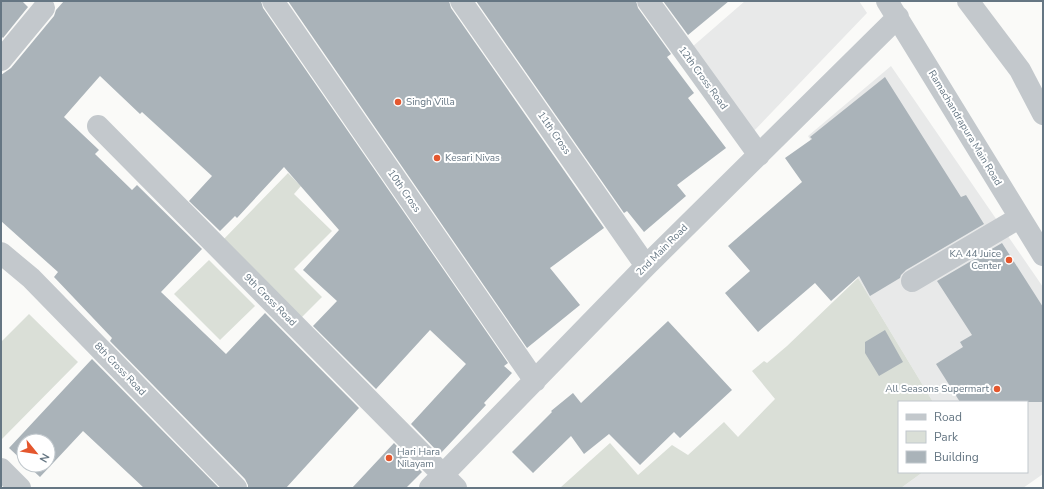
<svg xmlns="http://www.w3.org/2000/svg" width="1044" height="489" font-family="'Nunito Sans',sans-serif">
  <style>
    .built { fill: #e8e9e9 }
    .green { fill: #dadfd7 }
    .building { fill: #aab3b9 }
    .lines { fill: none; stroke-linecap: round; stroke-linejoin: round }
    .minor { stroke: #c3c8cc; stroke-width: 22 }
    .poi-dot { fill: #e4572e; stroke: #fff; stroke-width: 1.5 }
    .labels { text-anchor: middle; dominant-baseline: central; stroke-width: 4; stroke-linejoin: round; paint-order: stroke }
    .street-label { font-size: 10px; fill: #657683; stroke: #fff }
    .poi-label { font-size: 10px; fill: #657683; stroke: #fff; text-anchor: start }
  </style>
  <rect width="100%" height="100%" fill="#fafaf8"/>
  <path class="built" d="M745 1H859L867 13 751 134 692 47Z
    M891 66 1043 287V474L1023 488H901L923 472H1027V402H933L858 278 841 241 863 225 808 136Z"/>
  <path class="green" d="M288 173 301 186 294 194 332 231 294 269 322 297 300 319 221 242Z
    M209 260 255 306 220 340 174 294Z
    M858 278 933 402H899V472H923L901 488 561 487 610 443 638 475 672 445 688 455 724 422 738 437 775 399 752 371 764 361 767 363 787 346Z
    M29 314 78 362 1 440V342Z"/>
  <path class="building" d="M1 1H22L28 7 3 38 1 36Z
    M64 1H261L263 8 508 363 504 366 512 373 484 403 486 405 440 454 411 424 466 364 430 330 376 389 313 326 337 301 303 270 339 230 284 167 237 218 235 216 220 231 189 201 212 176 142 112 140 114 100 76 64 117 99 150 95 154 132 190 137 185 202 249 161 292 226 354 265 313 359 408 286 488H248V485L245 479 110 341 112 338 54 277 58 272 1 221V75L11 68 54 16 56 10Z
    M288 1H449L451 8 604 228 550 268 580 305 527 348Z
    M476 1H636L638 8 671 54 667 57 694 93 688 98 726 148 677 185 686 196 644 232 627 211 624 213Z
    M663 1H729L688 35Z
    M885 77 961 197 966 195 984 224 906 270 901 275 900 278 870 296 859 276 831 301 815 283 758 332 725 293 750 271 728 246 802 182 785 158 812 139 810 137Z
    M1002 243 1043 307V402H960L936 364 963 347 960 342 972 335 937 281Z
    M668 321 732 390 680 438 674 432 640 465 609 434 584 454 571 436 533 473 512 452 552 412 551 411 573 393 581 403Z
    M885 330 903 362 879 376 865 353V342Z
    M92 359 219 488H144L83 431 40 477 27 465H48V441H24V462L9 448Z
    M394 443 422 472 406 488H352Z"/>
  <g class="lines">
    <path class="minor" d="M273 1 535 381
      M461 1 646 266
      M648 1 759 155
      M887 1 1043 255
      M968 1 1020 70 1043 114
      M1 60 44 8
      M98 126 456 488
      M1 253 31 278 236 488
      M912 281 1019 218
      M1 469 20 488
      M430 488 646 266 898 17"/>
  </g>
  <g class="poi-dot">
    <circle cx="398" cy="102" r="4"/>
    <circle cx="437" cy="158" r="4"/>
    <circle cx="1009" cy="260" r="4"/>
    <circle cx="997" cy="389" r="4"/>
    <circle cx="389" cy="458" r="4"/>
  </g>
  <g class="labels">
    <g class="street-label">
      <text transform="translate(703 78) rotate(54)">12th Cross Road</text>
      <text transform="translate(965 128) rotate(59)">Ramachandrapura Main Road</text>
      <text transform="translate(554 133) rotate(55)">11th Cross</text>
      <text transform="translate(404 191) rotate(55)">10th Cross</text>
      <text transform="translate(662 250) rotate(-45)">2nd Main Road</text>
      <text transform="translate(270 300) rotate(45)">9th Cross Road</text>
      <text transform="translate(120 369) rotate(46)">8th Cross Road</text>
    </g>
    <g class="poi-label">
      <text x="406" y="102">Singh Villa</text>
      <text x="445" y="158">Kesari Nivas</text>
      <text x="1001" y="254" text-anchor="end">KA 44 Juice<tspan x="1001" dy="12">Center</tspan></text>
      <text x="989" y="389" text-anchor="end">All Seasons Supermart</text>
      <text x="397" y="452">Hari Hara<tspan x="397" dy="12">Nilayam</tspan></text>
    </g>
  </g>
  <rect width="1044" height="489" fill="none" stroke="#657683" stroke-width="4"/>
  <rect x="898" y="401" width="130" height="72" fill="#ffffff" stroke="#c1c8cd"/>
  <rect x="906" y="414" width="20" height="6" fill="#c3c8cc" stroke="#c1c8cd"/>
  <text x="934" y="421" font-size="12" fill="#657683">Road</text>
  <rect x="906" y="431" width="20" height="12" fill="#dadfd7" stroke="#c1c8cd"/>
  <text x="934" y="441" font-size="12" fill="#657683">Park</text>
  <rect x="906" y="451" width="20" height="12" fill="#aab3b9" stroke="#c1c8cd"/>
  <text x="934" y="461" font-size="12" fill="#657683">Building</text>
  <g transform="translate(36 453) rotate(120)"><circle r="19" fill="#ffffff" stroke="#c1c8cd"/>
  <path d="M0-3L7 15L0 10L-7 15Z" fill="#e4572e"/>
  <text y="-6" font-size="11" font-weight="bold" text-anchor="middle" fill="#657683">N</text>
  </g>
</svg>
